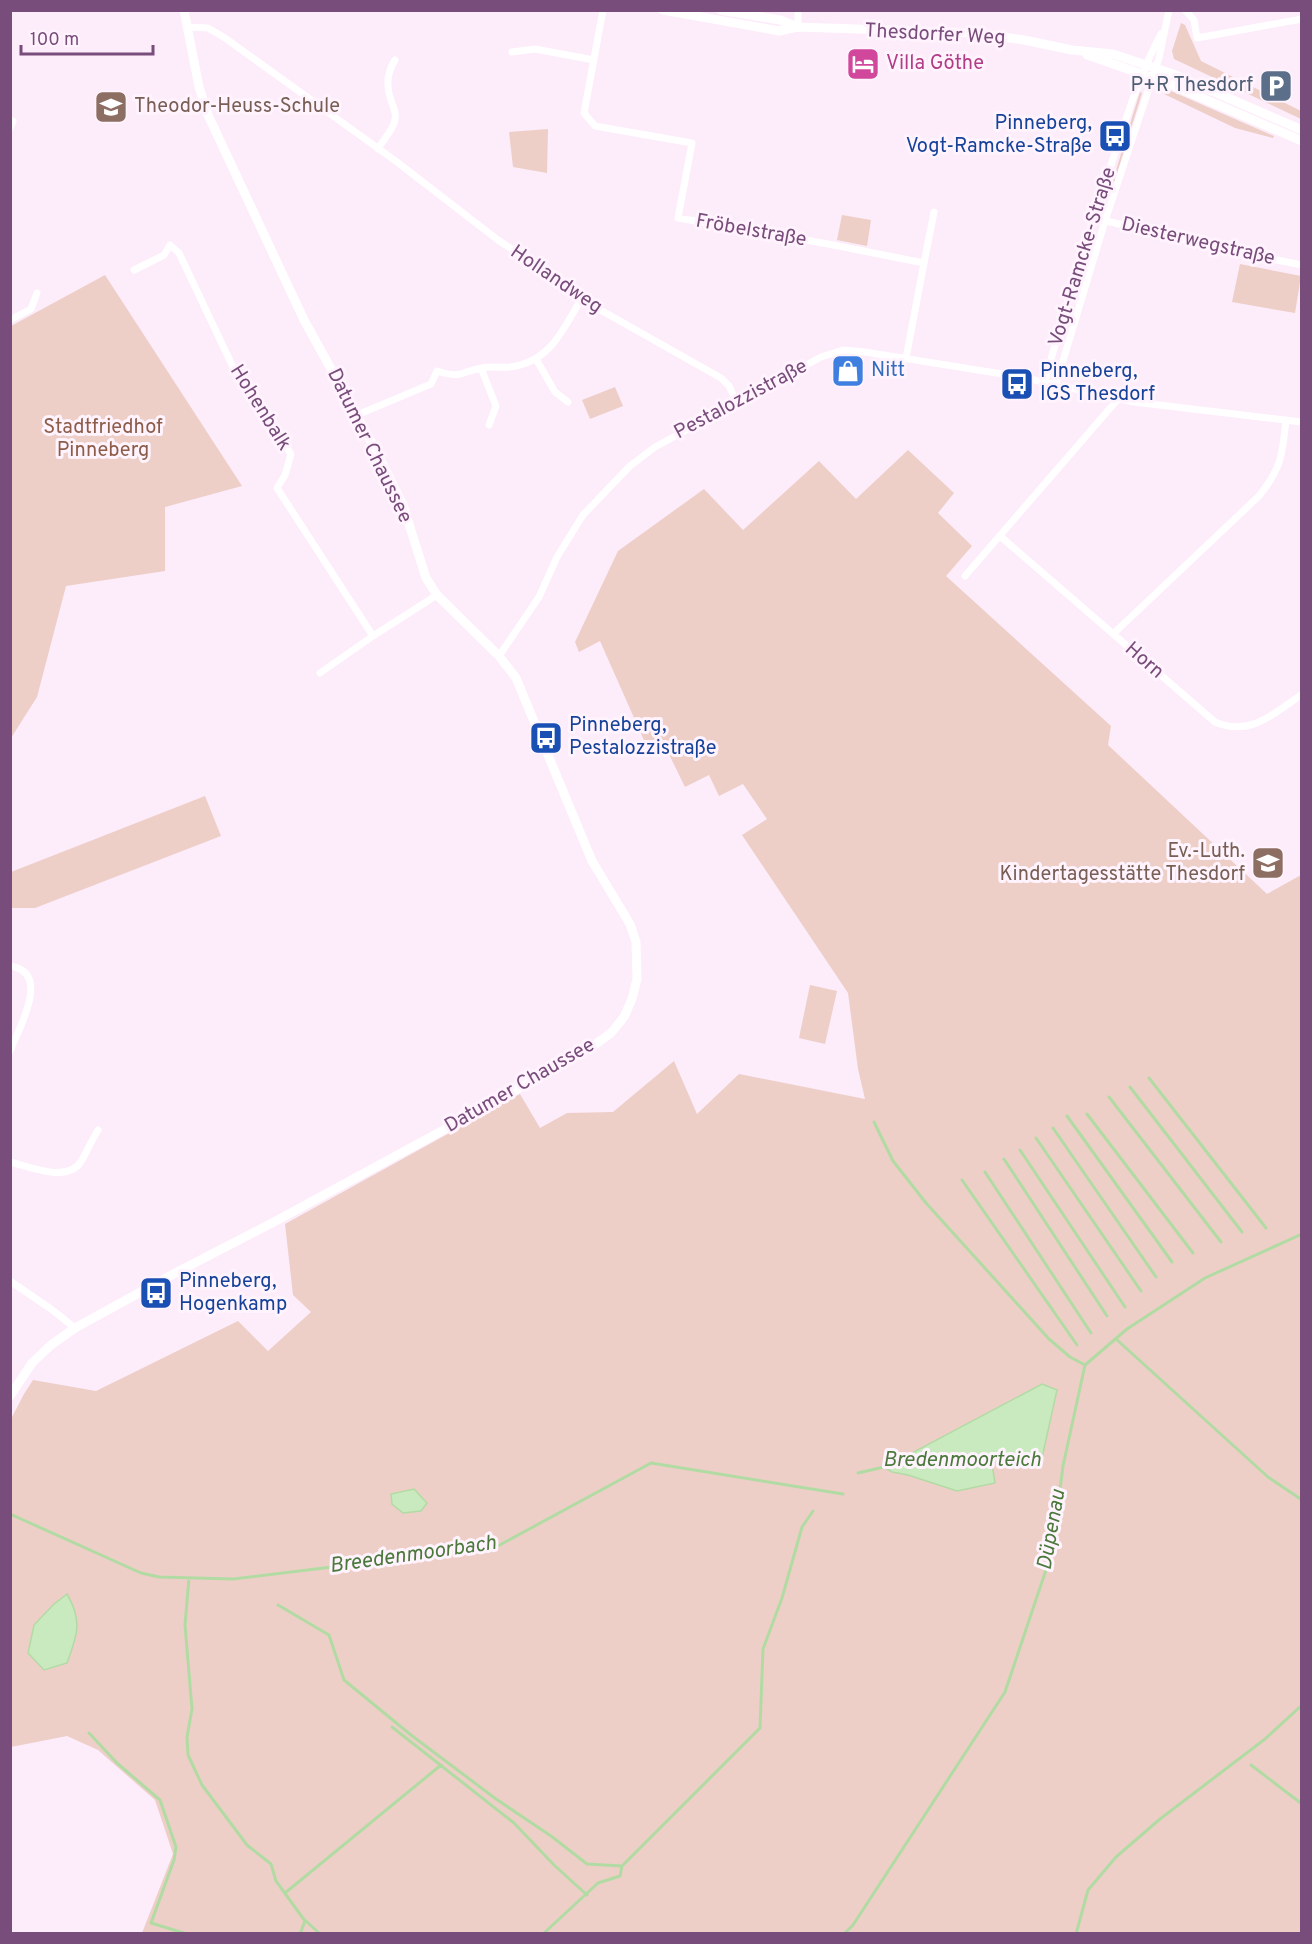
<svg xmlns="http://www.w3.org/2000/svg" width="1312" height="1944" font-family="Overpass,sans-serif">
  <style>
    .green { fill: #edcfc8 }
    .water { fill: #c9e9be; stroke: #b2dba4; stroke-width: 1.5 }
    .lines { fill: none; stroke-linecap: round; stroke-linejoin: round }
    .stream { stroke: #b2dba4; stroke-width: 3 }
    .minor { stroke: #fff; stroke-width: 7 }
    .tertiary { stroke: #fff; stroke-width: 9 }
    .labels { text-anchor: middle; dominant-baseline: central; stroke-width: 6; stroke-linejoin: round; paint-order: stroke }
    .street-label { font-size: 20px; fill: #784c7b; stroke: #fff3fd }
    .hotel-label { font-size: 20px; fill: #b23c85; stroke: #fff3fd; text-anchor: start }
    .service-label { font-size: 20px; fill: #4e5e75; stroke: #fff3fd; text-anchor: end }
    .education-label { font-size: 20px; fill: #785e54; stroke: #fff3fd; text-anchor: start }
    .transit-label { font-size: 20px; fill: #164399; stroke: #fff3fd; text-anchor: start }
    .shop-label { font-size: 20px; fill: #366cbe; stroke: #fff3fd; text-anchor: start }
    .park-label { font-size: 20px; fill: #8d5d49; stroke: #fff3fd }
    .water-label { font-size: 21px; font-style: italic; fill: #4a793b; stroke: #fff3fd }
  </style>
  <rect width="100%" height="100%" fill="#fdecfa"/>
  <path class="green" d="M1181 23 1185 25 1201 61 1301 111V119L1174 59 1172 51Z
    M1166 91H1171L1274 136 1273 138 1235 128 1164 94Z
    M1140 92 1142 93 1111 193 1109 192C1120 159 1129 126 1140 92Z
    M548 129 547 173 513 167 509 132Z
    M842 215 871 220 867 246 837 240Z
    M1240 264 1301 276 1295 313 1232 302Z
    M105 275 242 486 165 507V571L66 586 37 697 11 738V326Z
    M615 387 623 406 590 419 582 400Z
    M908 450 954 493 938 513 972 546 946 576 1111 726 1108 745 1267 894 1301 875V1933H142L173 1854 155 1800 98 1750 67 1736 11 1747 10 1421 24 1394 33 1380 96 1391 238 1321 268 1351 311 1312 293 1295 285 1224 520 1094 540 1128 567 1113 613 1112 674 1061 697 1114 739 1074 865 1099 858 1069 848 993 742 835 767 819 743 784 719 796 709 775 685 787 661 738 647 747 600 641 579 652 575 642 618 551 704 489 743 530 819 461 856 499Z
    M205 796 221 836 35 908H11V872Z
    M810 985 837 991 825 1044 799 1038Z"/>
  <path class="water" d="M1042 1384 1057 1390 1042 1458 1010 1455 992 1464 995 1483 957 1491 908 1475 892 1472 884 1467 907 1461 910 1454Z
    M414 1489 427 1503 421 1511 403 1513 392 1504 391 1494Z
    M67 1594C83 1621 77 1636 67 1663L44 1670 28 1653 34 1625 54 1604Z"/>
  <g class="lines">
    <path class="stream" d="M1149 1078 1266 1228
      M1130 1087 1242 1232
      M1109 1097 1221 1242
      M1087 1114 1193 1253
      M1067 1116 1172 1262
      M874 1122 893 1161 926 1203 1049 1339 1070 1357 1085 1365
      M1053 1128 1156 1277
      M1036 1138 1141 1291
      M1020 1150 1125 1307
      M1004 1159 1107 1316
      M985 1172 1091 1333
      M962 1180 1077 1345
      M1116 1339 1268 1477 1302 1500
      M858 1473 884 1467
      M10 1514 141 1573 159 1577 233 1579 496 1547 651 1463 843 1494
      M189 1578 185 1625 192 1709 187 1737 188 1755 202 1785 247 1845 271 1864 276 1881 305 1921 300 1934
      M278 1605 329 1635 344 1680 411 1735 496 1799 551 1836 587 1864 622 1866
      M392 1727 514 1823 554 1865 587 1895
      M89 1733 117 1763 160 1800 176 1847 174 1860 151 1923 187 1934
      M1251 1765 1302 1804
      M285 1893 441 1765
      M306 1921 320 1934
      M543 1934 598 1883 620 1876 622 1866 760 1728 763 1649 782 1598 802 1527 813 1511
      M844 1934 853 1925 1005 1692 1052 1552 1063 1466 1085 1365 1127 1329 1205 1278 1302 1234
      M1076 1934 1088 1890 1116 1857 1160 1819 1265 1739 1302 1705"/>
    <path class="minor" d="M603 10 584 113 595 126 692 143 678 218 828 244 924 263 906 358
      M798 10V27
      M1185 10 1194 20 1197 38 1302 19
      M187 27 208 28 225 38 397 162 498 240 555 278 581 299 721 378 729 386 737 403
      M512 52 535 49 594 60
      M10 128 13 121
      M378 149C383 140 393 130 395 120 397 112 392 105 390 97 386 84 388 71 395 60
      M1094 218 1231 251 1302 265
      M924 263 934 212
      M134 270 164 255 170 245 179 253 232 365 291 454 285 475 277 488 373 636 437 595
      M10 320 31 309 37 293
      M536 359 555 392 568 402
      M481 368 496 406 489 425
      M1045 381C1064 311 1086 241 1109 171 1124 125 1138 77 1161 34
      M1056 384 1105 221 1159 58 1169 10
      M357 415 431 384 437 371C462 379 459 372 482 368 491 366 500 368 510 367 550 362 563 330 581 299
      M1000 536 1215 722C1250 737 1274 714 1302 694
      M965 576 1118 399
      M1113 634 1259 496C1282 467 1282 456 1286 420
      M499 656 539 597 557 557 583 515 630 466 655 447 821 357 843 350 865 352 1021 377 1134 402 1302 422
      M320 673 373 636
      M10 966C52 972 19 1028 10 1051
      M10 1162C31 1167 69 1184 82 1160 88 1149 92 1140 98 1130
      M10 1281 51 1309 75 1328"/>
    <path class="tertiary" d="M663 10 779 31 798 27 975 33 1024 40 1072 50 1113 54 1173 74 1302 130
      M720 10 780 20 798 27
      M1087 55 1165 82 1302 141
      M10 1396 32 1363 51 1345 75 1328 177 1272 274 1222 486 1107 593 1046 611 1033 624 1017 632 999 637 979 636 942 630 924 592 861 516 678 499 656 437 595 426 578 403 505 373 445 304 320 208 115 199 87 184 10"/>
  </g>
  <defs>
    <g id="hotel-square" transform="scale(1.725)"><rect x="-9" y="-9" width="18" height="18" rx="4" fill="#d1479c" stroke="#fff3fd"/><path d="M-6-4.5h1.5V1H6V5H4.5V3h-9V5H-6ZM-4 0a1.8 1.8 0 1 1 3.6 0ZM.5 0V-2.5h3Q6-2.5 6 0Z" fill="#fff"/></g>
    <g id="parking-square" transform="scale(1.725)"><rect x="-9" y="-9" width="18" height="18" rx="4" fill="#5c6f8a" stroke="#fff3fd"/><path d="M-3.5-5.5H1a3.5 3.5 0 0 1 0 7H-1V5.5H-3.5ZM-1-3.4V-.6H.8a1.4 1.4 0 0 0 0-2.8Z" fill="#fff"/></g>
    <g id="school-square" transform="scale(1.725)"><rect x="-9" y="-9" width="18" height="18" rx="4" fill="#8d6e63" stroke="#fff3fd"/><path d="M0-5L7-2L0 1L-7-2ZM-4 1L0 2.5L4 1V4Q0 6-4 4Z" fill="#fff"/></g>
    <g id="bus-square" transform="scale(1.725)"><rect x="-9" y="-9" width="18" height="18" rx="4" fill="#1a4fb4" stroke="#fff3fd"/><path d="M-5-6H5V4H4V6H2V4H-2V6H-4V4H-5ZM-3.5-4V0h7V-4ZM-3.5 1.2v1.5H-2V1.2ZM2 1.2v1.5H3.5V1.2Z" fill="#fff"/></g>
    <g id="shop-square" transform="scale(1.725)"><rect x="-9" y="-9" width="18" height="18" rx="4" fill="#3f7fe0" stroke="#fff3fd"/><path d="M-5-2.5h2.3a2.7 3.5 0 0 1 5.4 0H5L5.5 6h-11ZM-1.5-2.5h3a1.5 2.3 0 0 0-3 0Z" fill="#fff"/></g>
  </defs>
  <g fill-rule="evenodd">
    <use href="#hotel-square" x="863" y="64"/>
    <use href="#parking-square" x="1276" y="86"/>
    <use href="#school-square" x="111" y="107"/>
    <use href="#bus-square" x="1115" y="136"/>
    <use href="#shop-square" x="848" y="371"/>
    <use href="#bus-square" x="1017" y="384"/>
    <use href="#bus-square" x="546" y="738"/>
    <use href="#school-square" x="1268" y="863"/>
    <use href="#bus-square" x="156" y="1293"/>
  </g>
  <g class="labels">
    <g class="street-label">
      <text transform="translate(935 35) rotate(3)">Thesdorfer Weg</text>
      <text transform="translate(751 231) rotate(10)">Fröbelstraße</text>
      <text transform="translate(1198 242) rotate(13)">Diesterwegstraße</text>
      <text transform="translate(1083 257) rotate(-73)">Vogt-Ramcke-Straße</text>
      <text transform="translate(556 280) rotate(34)">Hollandweg</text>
      <text transform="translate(741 400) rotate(-28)">Pestalozzistraße</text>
      <text transform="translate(260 408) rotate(58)">Hohenbalk</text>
      <text transform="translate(369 446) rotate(64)">Datumer Chaussee</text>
      <text transform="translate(1144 661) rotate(41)">Horn</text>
      <text transform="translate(520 1086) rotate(-30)">Datumer Chaussee</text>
    </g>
    <g class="hotel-label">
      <text x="886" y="64">Villa Göthe</text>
    </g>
    <g class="service-label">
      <text x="1253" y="86">P+R Thesdorf</text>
    </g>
    <g class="education-label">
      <text x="134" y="107">Theodor-Heuss-Schule</text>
      <text x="1245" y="852" text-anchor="end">Ev.-Luth.<tspan x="1245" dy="23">Kindertagesstätte Thesdorf</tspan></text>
    </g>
    <g class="transit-label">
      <text x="1092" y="124" text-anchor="end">Pinneberg,<tspan x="1092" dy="23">Vogt-Ramcke-Straße</tspan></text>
      <text x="1040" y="372">Pinneberg,<tspan x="1040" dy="23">IGS Thesdorf</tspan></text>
      <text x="569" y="726">Pinneberg,<tspan x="569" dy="23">Pestalozzistraße</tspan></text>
      <text x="179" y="1282">Pinneberg,<tspan x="179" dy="23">Hogenkamp</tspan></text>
    </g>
    <g class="shop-label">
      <text x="871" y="371">Nitt</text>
    </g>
    <g class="park-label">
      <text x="103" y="428">Stadtfriedhof<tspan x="103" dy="23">Pinneberg</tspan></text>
    </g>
    <g class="water-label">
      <text x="962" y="1460">Bredenmoorteich</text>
      <text transform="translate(1052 1530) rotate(-80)">Düpenau</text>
      <text transform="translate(413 1555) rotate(-8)">Breedenmoorbach</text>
    </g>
  </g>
  <rect width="1312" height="1944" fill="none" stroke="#784c7b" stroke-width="24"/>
  <path d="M21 45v9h132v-9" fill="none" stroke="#784c7b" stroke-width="3"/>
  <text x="30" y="45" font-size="18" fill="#784c7b" stroke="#fff3fd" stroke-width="4.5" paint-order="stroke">100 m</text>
</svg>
